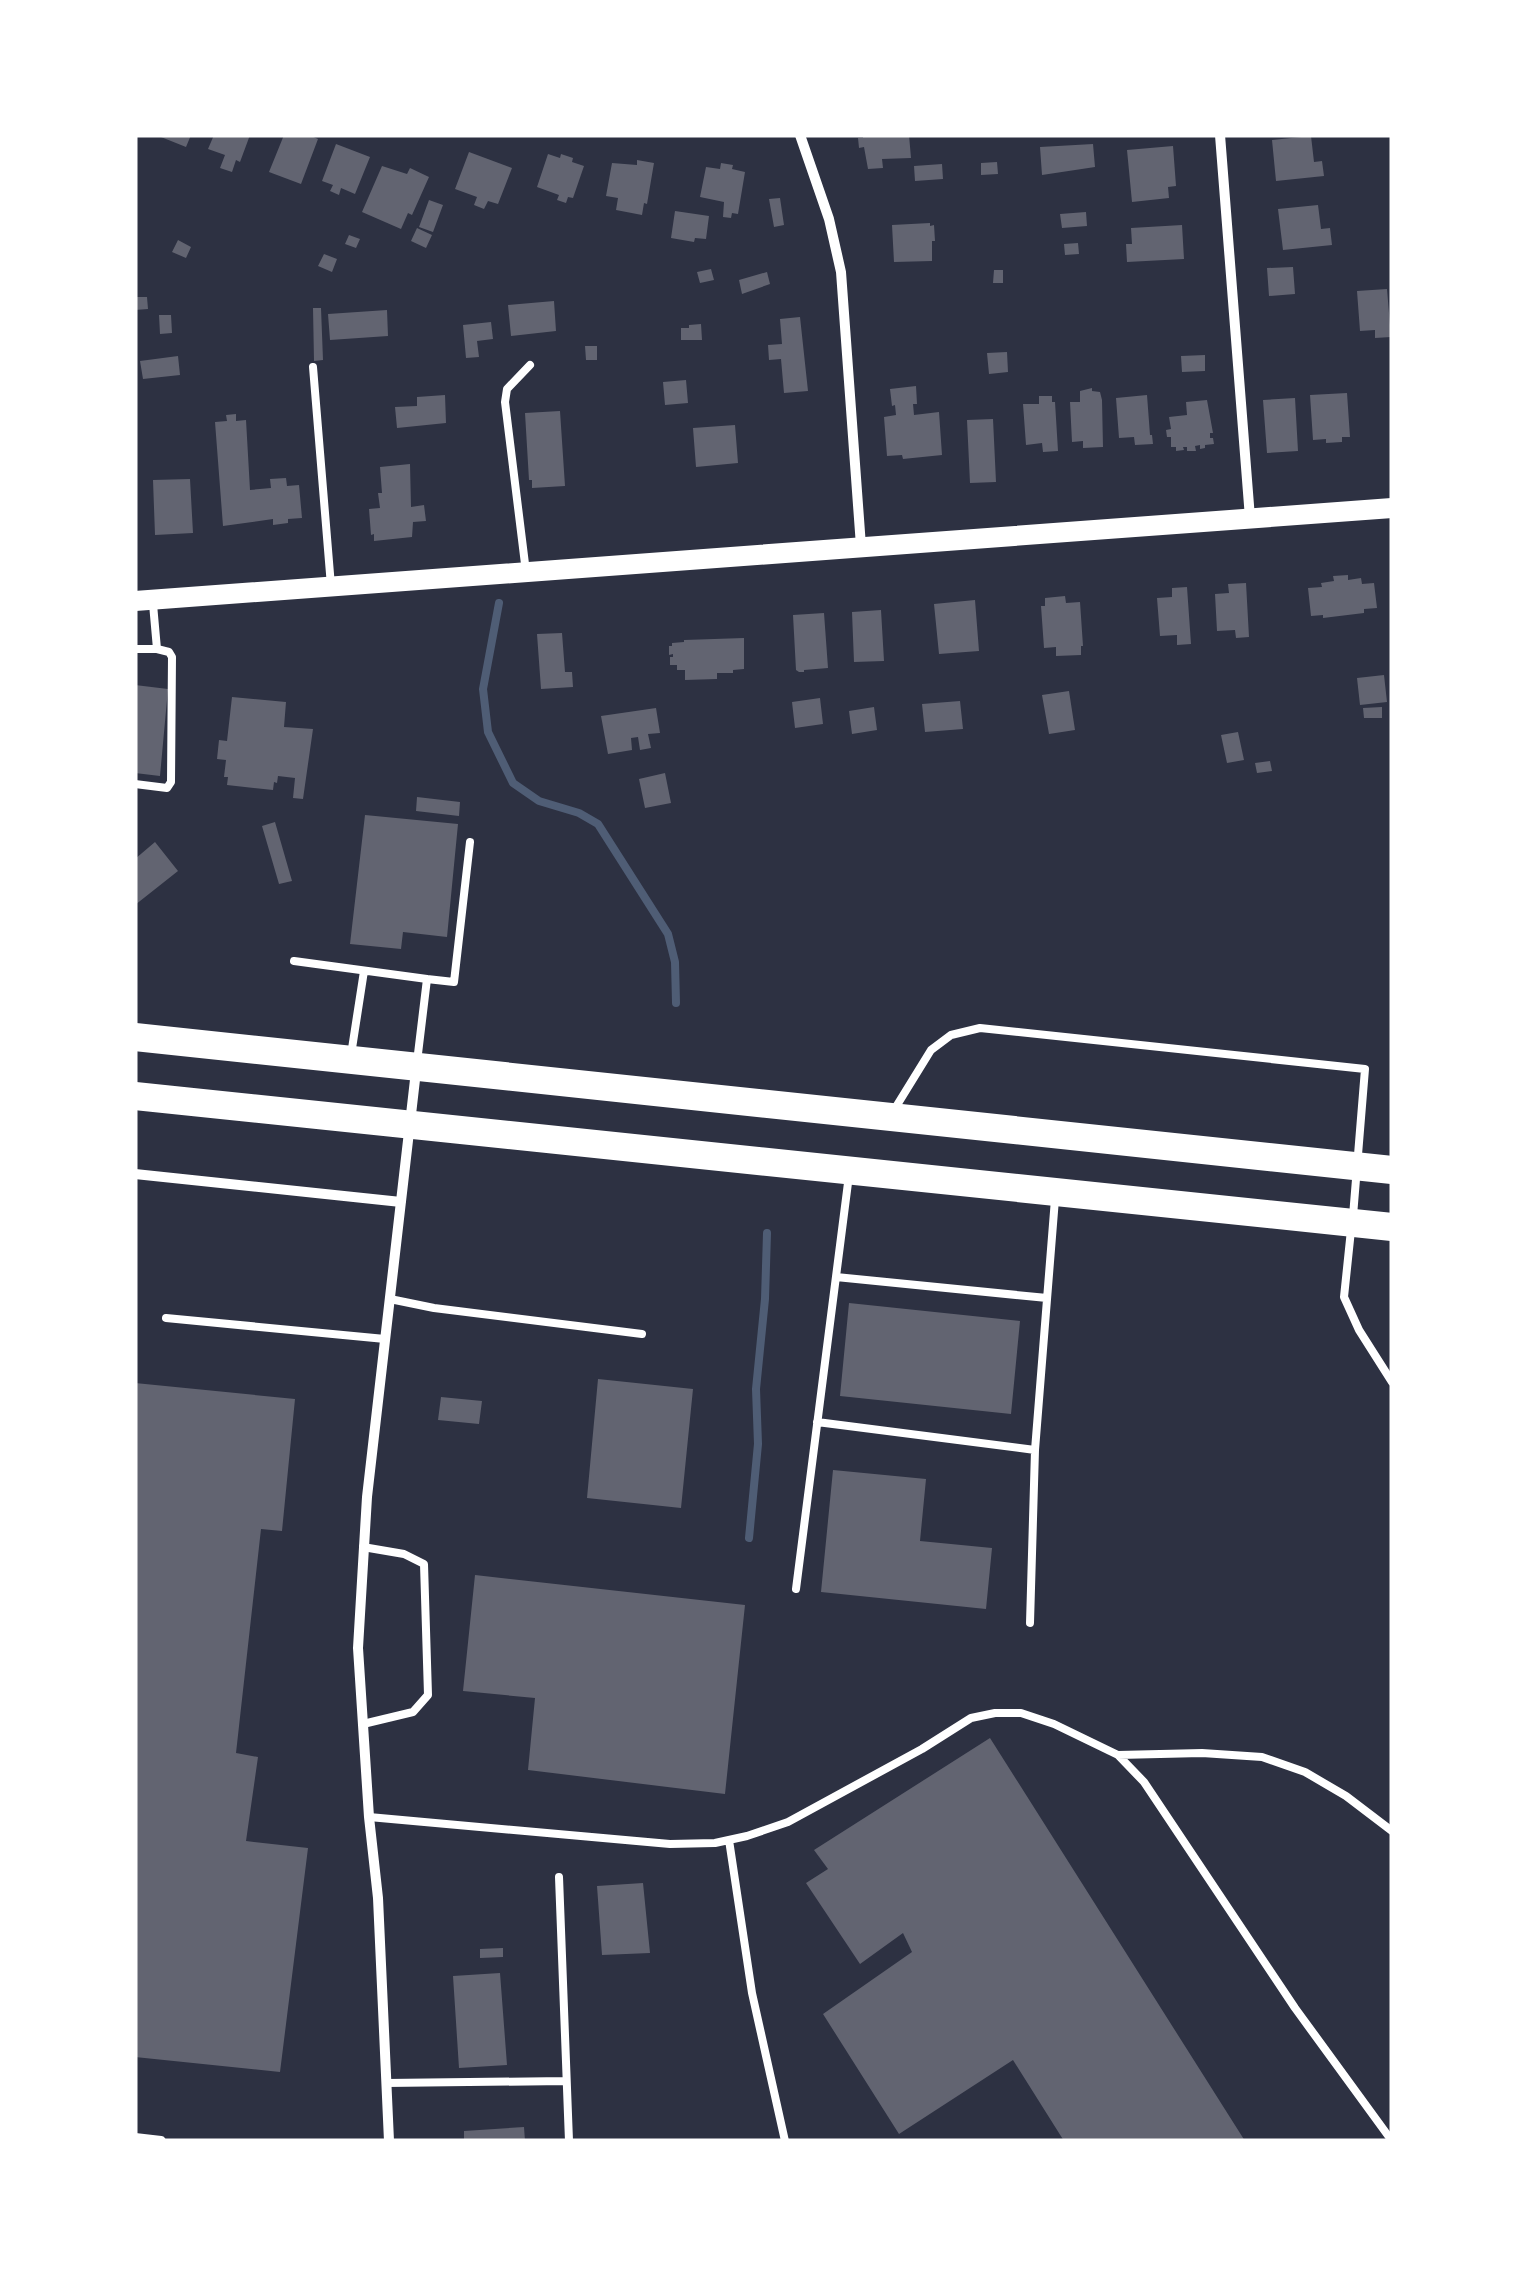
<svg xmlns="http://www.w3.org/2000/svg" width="1527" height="2276" font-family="'DejaVu Sans',sans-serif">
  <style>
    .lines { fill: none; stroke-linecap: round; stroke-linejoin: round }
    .stream { stroke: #4f5d75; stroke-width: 8 }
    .building { fill: #626471 }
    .service { stroke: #fff; stroke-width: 8 }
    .minor { stroke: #fff; stroke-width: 10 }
    .secondary { stroke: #fff; stroke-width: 20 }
    .trunk { stroke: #fff; stroke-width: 28 }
  </style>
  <rect width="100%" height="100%" fill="#2d3142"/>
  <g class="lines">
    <path class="stream" d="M499 603 483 689 488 732 513 783 539 801 579 813 598 824 668 934 675 962 676 1003
      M749 1538 758 1444 756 1389 765 1299 767 1233"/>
  </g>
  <path class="building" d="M156 135H191L186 147Z
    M214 135H250L240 162 236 160 232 172 220 168 225 155 208 149Z
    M284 135H309L318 139 301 184 269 172Z
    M863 135H909L911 158 882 159 883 168 868 169 864 147 859 148 858 138H863Z
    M1311 136 1314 162 1322 161 1324 176 1276 181 1272 140Z
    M336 144 370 157 355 194 341 188 339 195 330 191 333 185 322 181Z
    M1093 144 1095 167 1042 175 1040 147Z
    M1173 146 1176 186 1168 187 1169 198 1132 202 1127 150Z
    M469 152 512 168 498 204 488 201 484 209 474 205 477 197 455 189Z
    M548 154 560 158 561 154 573 158 572 162 584 166 573 198 568 197 566 203 557 200 559 195 537 187Z
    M637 160 654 163 647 204 644 203 642 215 616 210 618 198 606 196 612 163 637 165Z
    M997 162 998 174 981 175V163Z
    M721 163 733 165 732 169 745 172 738 214 732 213 731 218 723 217 724 202 700 197 706 167 720 169Z
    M942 164 943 179 915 181 914 166Z
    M382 166 407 174 410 168 429 177 412 215 408 213 401 229 362 212Z
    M780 198 784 225 774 227 769 199Z
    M429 200 443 205 433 232 419 227Z
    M1318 205 1321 229 1330 228 1332 245 1283 250 1278 209Z
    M675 211 709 216 706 239 695 238 694 242 671 238Z
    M1086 212 1087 226 1062 228 1060 214Z
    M930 223V226L934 225 935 241H932V261L894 262 892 225Z
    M1182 225 1184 259 1127 262 1126 244H1132L1131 228Z
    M417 228 432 235 426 248 411 241Z
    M349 235 360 239 356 248 345 244Z
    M178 240 191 247 186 258 172 252Z
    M1078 243 1079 254 1065 255 1064 244Z
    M324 254 337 259 332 272 318 266Z
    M1293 267 1295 294 1269 296 1267 268Z
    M711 269 714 280 700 283 697 272Z
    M994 270H1003V283H993Z
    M767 272 770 284 742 294 739 280Z
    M1387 289 1391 337 1375 338V330L1360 331 1357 291Z
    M135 297H147L148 309 135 310Z
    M554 301 556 331 511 336 508 305Z
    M313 308H321L323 360 314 361Z
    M387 310 388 336 330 340 328 314Z
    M159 315H171L172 333 160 334Z
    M800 317 808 391 784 393 781 359 769 360 768 345 782 344 780 319Z
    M491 322 493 339 477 341 479 357 466 358 463 325Z
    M701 324 702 340H681V328H689V325Z
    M585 346H597V360H586Z
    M1007 352 1008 372 989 374 987 353Z
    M1205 355V371L1182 372 1181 356Z
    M178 356 180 375 143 379 140 361Z
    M686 380 688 403 665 405 663 382Z
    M916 386 917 404H913L914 415 939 412 942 455 903 459 902 455 887 456 884 417 896 415 895 405 892 406 890 389Z
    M1092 388V391L1100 392 1102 400 1103 447 1083 448V441L1072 442 1070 402H1080V391Z
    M1347 393 1350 437H1342V442L1326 443V439L1313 440 1310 395Z
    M445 395 446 423 397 428 395 407 417 406V397Z
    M1147 395 1150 435H1152L1153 444 1135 445 1134 437 1119 438 1116 398Z
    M1039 396H1052V402H1055L1058 451 1043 452 1042 443 1026 445 1023 404H1039Z
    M1295 398 1298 451 1267 453 1263 400Z
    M1207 400 1213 433H1210V438H1213L1214 444 1205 445V448L1200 449V445L1195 446 1196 451H1187V447H1183L1184 450 1176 451V447H1171V437H1167L1166 430 1171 429 1169 417 1187 415 1186 402Z
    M560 411 565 486 532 488V480H529L525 413Z
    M236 414V421L246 420 250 490 271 488 270 479 286 478 287 486 299 485 302 518 288 519V523L273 525V519L223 526 215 422 227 421 226 415Z
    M993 419 996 482 970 483 967 420Z
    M735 425 738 463 696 467 693 428Z
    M410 464 411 507 424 505 426 521 413 522 412 537 374 541V534L371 535 369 509 380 508 378 493H382L380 467Z
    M190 479 193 533 155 535 153 480Z
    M1348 575V580L1361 578 1362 584 1374 583 1377 608 1364 609V613L1323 618V615L1311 616 1308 588 1322 587 1321 583 1334 581 1333 576Z
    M1246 583 1249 637 1236 638 1235 630 1217 631 1215 594 1229 593 1228 584Z
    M1187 587 1191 644 1177 645V635L1160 636 1157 598 1172 597V588Z
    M1065 596 1066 603 1080 602 1083 646H1081V655L1056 656V647L1044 648 1041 606H1045V598Z
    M975 600 979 651 939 654 934 604Z
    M881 610 884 661 854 662 852 612Z
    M824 613 828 668 804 670V672H799L796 670 793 615Z
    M562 633 565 672H572L573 687 541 689 537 634Z
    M744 638V669L733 670V673H717V679L685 680V670H677V665H670V657H673V654L669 655V646H672V643L684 642V640Z
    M1384 675 1387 702 1360 705 1357 678Z
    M135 685 168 689 160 776 135 773Z
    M1069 691 1075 730 1049 734 1042 695Z
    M232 697 286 702 284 727 313 729 303 799 293 798 295 778 278 776 277 783 274 782 273 790 227 785 228 777H224L226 760 217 759 219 740 227 741Z
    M820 698 823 724 795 728 792 702Z
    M960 701 963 729 925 732 922 704Z
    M874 707 877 730 852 734 849 711Z
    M1382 707V718H1364L1363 708Z
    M656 708 660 733 648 734 651 748 640 750 638 737 631 738 632 750 608 754 601 716Z
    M1238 732 1244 760 1227 763 1221 735Z
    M1270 761 1272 771 1257 773 1255 763Z
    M665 773 671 803 645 808 639 779Z
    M417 797 460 802 459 816 416 811Z
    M365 815 458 824 447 937 403 932 401 949 350 944Z
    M275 822 292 881 279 884 262 826Z
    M155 842 178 871 135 905V859Z
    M849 1303 1020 1321 1011 1414 840 1396Z
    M598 1379 693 1389 681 1508 587 1498Z
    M135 1383 295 1399 282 1531 261 1529 236 1753 258 1757 246 1841 308 1848 280 2072 135 2057Z
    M441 1397 482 1401 479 1424 438 1420Z
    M833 1470 926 1479 920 1541 992 1548 986 1609 821 1592Z
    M475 1575 745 1605 725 1794 528 1770 535 1698 463 1691Z
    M990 1738 1245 2141H1064L1013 2060 899 2134 823 2014 912 1952 903 1933 860 1964 806 1883 828 1869 814 1850Z
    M643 1883 650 1953 602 1955 597 1886Z
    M503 1948V1957L480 1958V1949Z
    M500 1973 507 2065 459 2068 453 1976Z
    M524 2127 525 2141H464V2131Z"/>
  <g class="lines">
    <path class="service" d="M313 367 331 586
      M526 572 505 402 507 389 530 365
      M153 604 157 649
      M135 649H157L169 652 172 657 171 782 167 788 135 784
      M294 961 427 979
      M351 1055 364 971
      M417 1062 427 979 454 982 470 842
      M894 1110 931 1050 951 1035 980 1028 1365 1069 1353 1216
      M1351 1230 1344 1297 1359 1330 1392 1382
      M836 1277 1047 1298
      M390 1299 434 1308 642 1334
      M166 1318 385 1339
      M817 1422 1035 1450
      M363 1547 404 1554 424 1564 428 1695 413 1712 363 1724
      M796 1589 849 1175
      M1030 1623 1035 1450 1055 1199
      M369 1817 670 1844 715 1843 747 1836 788 1822 922 1749 971 1718 995 1713H1021L1054 1724 1118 1755
      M729 1840 752 1993 785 2141
      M559 1877 569 2141
      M386 2083 566 2081
      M1392 2141 1295 2008 1144 1782 1118 1755 1202 1753 1262 1757 1305 1772 1346 1796 1392 1831"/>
    <path class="minor" d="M800 135 829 219 841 272 861 546
      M1220 135 1250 518
      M135 1174 401 1202
      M135 2138 161 2141
      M389 2141 378 1898 369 1817 358 1648 367 1497 416 1071"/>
    <path class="secondary" d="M135 601 1392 508"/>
    <path class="trunk" d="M135 1037 1392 1170
      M135 1096 1392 1227"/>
  </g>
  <rect width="1527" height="2276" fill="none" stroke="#ffffff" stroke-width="275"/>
</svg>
